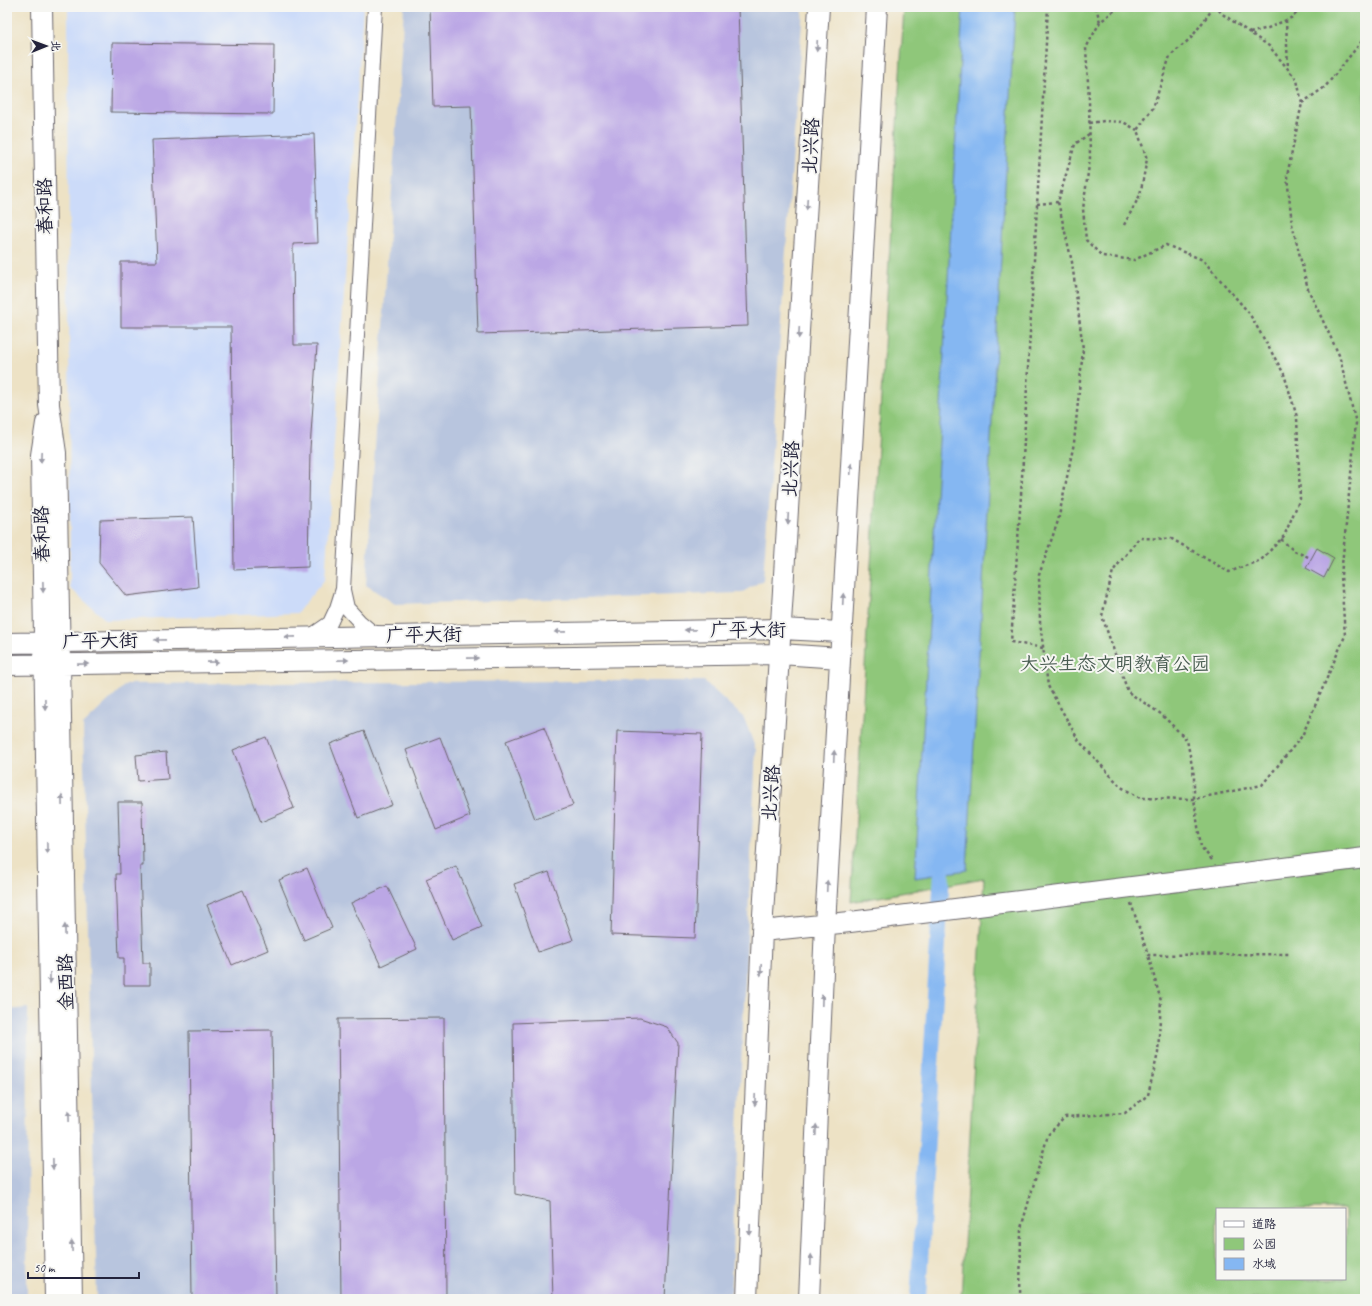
<svg xmlns="http://www.w3.org/2000/svg" width="1372" height="1306" font-family="Caveat,'LXGW WenKai TC',sans-serif">
  <style>
    .built { fill: #ccdbf9 }
    .industrial { fill: #b8c5de }
    .green { fill: #8fc77a; stroke: #58745a; fill-rule: evenodd }
    .water { fill: #85b7f2; stroke: #546c96 }
    .lines { fill: none; stroke-linecap: round; stroke-linejoin: round }
    .canal { stroke: #85b7f2; stroke-width: 16 }
    .building { fill: #bba7e5 }
    .street-casing { stroke: #69656b; stroke-width: 16 }
    .secondary-casing { stroke: #69656b; stroke-width: 22 }
    .path { stroke: #69656b; stroke-width: 2.5; stroke-dasharray: 3 3; stroke-linecap: butt }
    .street { stroke: #fff; stroke-width: 14 }
    .secondary { stroke: #fff; stroke-width: 20 }
    .oneway { fill: #9c9ca7 }
    .labels { text-anchor: middle; dominant-baseline: central; stroke-width: 4; stroke-linejoin: round; paint-order: stroke }
    .street-label { font-size: 19px; fill: #22223b; stroke: #f6f6f2 }
    .park-label { font-size: 19px; fill: #485c51; stroke: #f6f6f2 }
  </style>
  <rect width="100%" height="100%" fill="#f6f6f2"/>
  <filter id="ink" filterUnits="userSpaceOnUse"><feTurbulence type="fractalNoise" baseFrequency=".025" numOctaves="2"/><feDisplacementMap in="SourceGraphic" scale="8" xChannelSelector="R" yChannelSelector="G"/><feConvolveMatrix kernelMatrix="1 2 1 2 8 2 1 2 1" color-interpolation-filters="sRGB"/></filter>
  <filter id="wash" filterUnits="userSpaceOnUse"><feTurbulence type="fractalNoise" baseFrequency=".012" numOctaves="4" result="noise"/><feDisplacementMap in="SourceGraphic" scale="16" xChannelSelector="R" yChannelSelector="G"/><feGaussianBlur stdDeviation="0.9" result="paint"/><feColorMatrix in="noise" values="0 0 0 0 0 0 0 0 0 0 0 0 0 0 0 0 0 1.4 0 .05"/><feComposite in="paint" operator="in"/></filter>
  <g filter="url(#wash)">
    <rect width="100%" height="100%" fill="#ede2c5"/>
    <path class="built" d="M68 7H363L325 579 297 613 106 620 70 588Z"/>
    <path class="industrial" d="M404 7H803L763 580 741 593 395 604 366 585Z
      M575 681H704L744 718 756 750 730 1299H97L83 725 126 684Z
      M28 1008 27 1299H7V1010Z"/>
    <path class="green" d="M904 7H1365V1299H961L984 878 851 902ZM1217 1209H1345V1279H1217Z"/>
    <path class="water" d="M963 7H1015L967 870 915 878Z"/>
    <g class="lines">
      <path class="canal" d="M918 1299 943 853"/>
    </g>
    <g id="blocks">
      <path class="building" d="M430 7H738L748 326 478 334 471 106 433 107Z
        M112 43 274 45 273 114 111 112Z
        M314 134 318 243 293 244 294 345H317L310 449 308 567 234 570 231 327H121V262H157L152 140Z
        M193 517 198 587 126 596 99 563 100 520Z
        M1317 548 1334 558 1324 578 1306 568Z
        M544 727 573 805 535 819 506 741Z
        M364 731 392 805 358 818 330 744Z
        M617 731 702 734 695 938 611 935Z
        M266 737 294 808 261 822 233 750Z
        M440 737 470 816 436 830 406 750Z
        M166 752 168 779 138 781 136 755Z
        M118 802H142L143 866H140L143 963H150V985H124V958H119L116 874H120Z
        M456 866 482 927 452 940 426 879Z
        M307 868 332 928 304 940 279 880Z
        M549 872 573 940 538 952 514 884Z
        M387 886 417 949 381 966 351 903Z
        M243 890 268 950 232 965 207 905Z
        M444 1018 446 1299H341L338 1019Z
        M640 1018 667 1027 678 1043 665 1299H553L550 1201 515 1194 513 1023Z
        M272 1030 276 1299H192L189 1031Z"/>
    </g>
  </g>
  <g filter="url(#ink)">
    <use href="#blocks" fill-opacity="0" stroke="#69656b" stroke-width="1"/>
    <g class="lines">
      <g class="street-casing">
        <path id="street" d="M343 590 347 608 359 621 372 632 382 634
          M311 636 330 623 337 608 343 589 375 7"/>
      </g>
      <g class="secondary-casing">
        <path id="secondary" d="M42 7 49 405 56 453 72 1299
          M46 423 41 455 55 1299
          M7 643 781 629 841 632
          M7 665 780 654 840 658
          M762 931 850 922 1365 858
          M747 1299 762 931 819 7
          M809 1299 825 925 877 7"/>
      </g>
      <path class="path" d="M1096 7 1100 22
        M1119 7 1100 22 1086 48 1089 100 1090 158 1083 209 1086 240 1102 256 1134 260 1166 245 1203 260 1249 313 1284 374 1297 417 1300 499 1284 536 1261 560 1229 572 1172 539 1139 538 1113 571 1102 616 1128 692 1161 714 1187 740 1194 776V799L1201 847 1212 860
        M1286 20 1288 69
        M1250 33 1268 28 1293 17 1302 7
        M1302 103 1325 87 1362 41 1365 32
        M1089 123 1104 121 1123 122 1137 130
        M1089 134 1075 144 1058 202 1072 262 1083 349 1074 443 1058 521 1039 575 1040 622 1048 686 1079 741 1121 787 1140 798 1194 799 1262 785 1302 736 1345 636 1341 575 1356 423 1339 355 1308 289 1292 224 1287 176 1302 103 1297 80 1269 46 1221 13 1217 7
        M1037 204 1058 202
        M1124 225 1140 195 1147 159 1137 130 1153 108 1170 56 1191 38 1214 7
        M1281 539 1294 551 1311 558
        M1043 648 1011 642 1021 495 1048 7
        M1131 903 1148 955 1289 954
        M1020 1299 1021 1228 1048 1135 1065 1117 1125 1113 1148 1095 1158 1053 1161 1001 1148 955"/>
      <use href="#street" class="street"/>
      <use href="#secondary" class="secondary"/>
    </g>
    <defs><path id="oneway-solid" d="M-6-.8H1V-3.2L6.5 0L1 3.2V.8H-6Z"/></defs>
    <g class="oneway">
      <use href="#oneway-solid" transform="translate(817 46) rotate(93)"/>
      <use href="#oneway-solid" transform="translate(807 204) rotate(93)"/>
      <use href="#oneway-solid" transform="translate(799 333) rotate(93)"/>
      <use href="#oneway-solid" transform="translate(41 457) rotate(92)"/>
      <use href="#oneway-solid" transform="translate(851 469) rotate(-87)"/>
      <use href="#oneway-solid" transform="translate(788 519) rotate(93)"/>
      <use href="#oneway-solid" transform="translate(43 587) rotate(89)"/>
      <use href="#oneway-solid" transform="translate(843 599) rotate(-87)"/>
      <use href="#oneway-solid" transform="translate(690 630) rotate(179)"/>
      <use href="#oneway-solid" transform="translate(560 632) rotate(179)"/>
      <use href="#oneway-solid" transform="translate(290 637) rotate(179)"/>
      <use href="#oneway-solid" transform="translate(160 640) rotate(179)"/>
      <use href="#oneway-solid" transform="translate(473 658) rotate(-1)"/>
      <use href="#oneway-solid" transform="translate(343 660) rotate(-1)"/>
      <use href="#oneway-solid" transform="translate(213 662) rotate(-1)"/>
      <use href="#oneway-solid" transform="translate(83 664) rotate(-1)"/>
      <use href="#oneway-solid" transform="translate(45 704) rotate(89)"/>
      <use href="#oneway-solid" transform="translate(834 756) rotate(-87)"/>
      <use href="#oneway-solid" transform="translate(62 800) rotate(-91)"/>
      <use href="#oneway-solid" transform="translate(47 848) rotate(89)"/>
      <use href="#oneway-solid" transform="translate(827 886) rotate(-87)"/>
      <use href="#oneway-solid" transform="translate(65 930) rotate(-91)"/>
      <use href="#oneway-solid" transform="translate(761 970) rotate(92)"/>
      <use href="#oneway-solid" transform="translate(50 978) rotate(89)"/>
      <use href="#oneway-solid" transform="translate(822 1000) rotate(-88)"/>
      <use href="#oneway-solid" transform="translate(755 1100) rotate(92)"/>
      <use href="#oneway-solid" transform="translate(69 1116) rotate(-91)"/>
      <use href="#oneway-solid" transform="translate(816 1130) rotate(-88)"/>
      <use href="#oneway-solid" transform="translate(53 1164) rotate(89)"/>
      <use href="#oneway-solid" transform="translate(750 1230) rotate(92)"/>
      <use href="#oneway-solid" transform="translate(72 1246) rotate(-91)"/>
      <use href="#oneway-solid" transform="translate(811 1260) rotate(-88)"/>
    </g>
  </g>
  <g class="labels">
    <g class="street-label">
      <text transform="translate(811 146) rotate(-87)">北兴路</text>
      <text transform="translate(45 206) rotate(-91)">春和路</text>
      <text transform="translate(791 469) rotate(-87)">北兴路</text>
      <text transform="translate(42 534) rotate(-91)">春和路</text>
      <text x="748" y="630">广平大街</text>
      <text transform="translate(424 635) rotate(-1)">广平大街</text>
      <text transform="translate(100 641) rotate(-1)">广平大街</text>
      <text transform="translate(771 793) rotate(-86)">北兴路</text>
      <text transform="translate(66 982) rotate(-91)">金西路</text>
    </g>
    <g class="park-label">
      <text x="1115" y="664">大兴生态文明教育公园</text>
    </g>
  </g>
  <rect width="1372" height="1306" fill="none" stroke="#f6f6f2" stroke-width="24"/>
  <rect x="1216" y="1208" width="130" height="72" fill="#f6f6f2" stroke="#a1a1a9"/>
  <rect x="1224" y="1221" width="20" height="6" fill="#ffffff" stroke="#a1a1a9"/>
  <text x="1252" y="1228" font-size="12" fill="#22223b">道路</text>
  <rect x="1224" y="1238" width="20" height="12" fill="#8fc77a" stroke="#a1a1a9"/>
  <text x="1252" y="1248" font-size="12" fill="#22223b">公园</text>
  <rect x="1224" y="1258" width="20" height="12" fill="#85b7f2" stroke="#a1a1a9"/>
  <text x="1252" y="1268" font-size="12" fill="#22223b">水域</text>
  <g transform="translate(46 46) rotate(89)" stroke="#f6f6f2" stroke-width="3" paint-order="stroke">
  <path d="M0-3L7 15L0 10L-7 15Z" fill="#22223b"/>
  <text y="-6" font-size="11" font-weight="bold" text-anchor="middle" fill="#22223b">北</text>
  </g>
  <path d="M28 1272v6h111v-6" fill="none" stroke="#22223b" stroke-width="2"/>
  <text x="34" y="1272" font-size="12" fill="#22223b" stroke="#f6f6f2" stroke-width="3" paint-order="stroke">50 m</text>
</svg>
